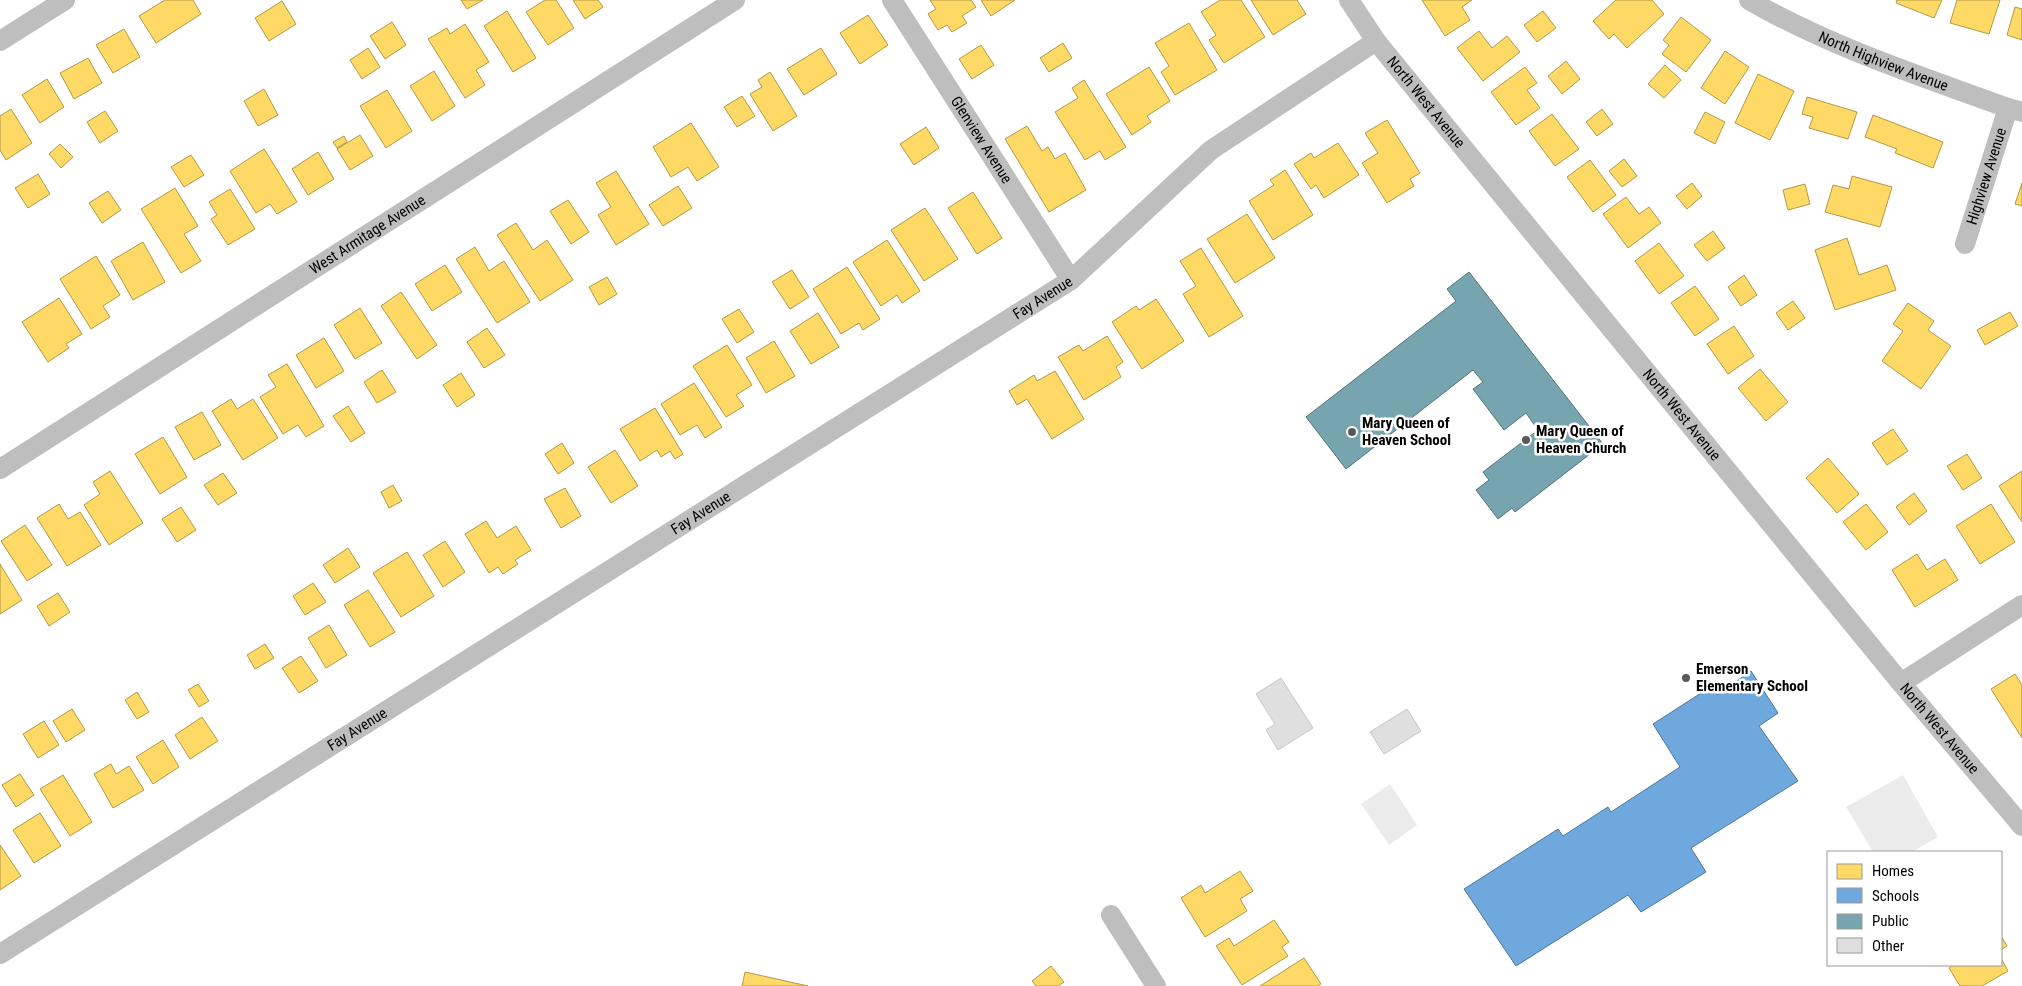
<svg xmlns="http://www.w3.org/2000/svg" width="2022" height="986" font-family="'Roboto Condensed',sans-serif">
  <style>
    .green { fill: #ebebeb }
    .homes { fill: #ffd966; stroke: #b29847 }
    .schools { fill: #6fa8dc; stroke: #4e769a }
    .public { fill: #76a5af; stroke: #53747a }
    .building { fill: #dfdfdf; stroke: #c6c6c6 }
    .lines { fill: none; stroke-linecap: round; stroke-linejoin: round }
    .street { stroke: #bebebe; stroke-width: 20 }
    .poi-dot { fill: #595959; stroke: #fff; stroke-width: 2 }
    .labels { text-anchor: middle; dominant-baseline: central; stroke-width: 5; stroke-linejoin: round; paint-order: stroke }
    .street-label { font-size: 15px; fill: #000; stroke: #fff }
    .poi-label { font-size: 15px; font-weight: bold; fill: #000; stroke: #fff; text-anchor: start }
  </style>
  <rect width="100%" height="100%" fill="#fff"/>
  <path class="green" d="M1903 775 1938 837 1912 852H1873L1846 807Z
    M1390 784 1417 825 1389 845 1361 804Z"/>
  <path class="homes" d="M165 0H193L201 14 156 43 139 16Z
    M461 0H483L467 9Z
    M545 0H556L574 28 548 45 526 12Z
    M573 0H598L603 7 585 19Z
    M930 0H971L976 7 962 16 967 23 952 32 947 25 938 30 928 14 936 9Z
    M981 0H1015L991 16Z
    M1220 0H1241L1265 37 1224 63 1209 40 1216 35 1201 12Z
    M1251 0H1297L1306 14 1273 35Z
    M1422 0H1472L1462 7 1470 20 1445 36Z
    M1616 0H1652L1664 14 1627 48 1614 34 1609 39 1593 21Z
    M1897 0H1942L1934 18 1896 3Z
    M1957 0H2000L1989 34 1950 23Z
    M282 1 296 24 269 41 255 18Z
    M2015 7 2022 9V40L2007 35Z
    M507 11 536 58 513 72 484 26Z
    M1543 11 1556 28 1537 42 1524 25Z
    M868 15 888 45 860 64 840 33Z
    M1681 17 1711 40 1686 72 1662 54 1669 45 1663 40Z
    M392 22 406 45 385 59 370 36Z
    M1189 23 1217 70 1175 95 1161 72 1169 66 1155 43Z
    M465 24 489 62 476 70 485 85 465 98 428 39 447 28 450 34Z
    M124 29 140 57 113 73 96 45Z
    M1479 31 1492 48 1507 36 1520 52 1483 81 1457 48Z
    M1063 43 1072 58 1049 72 1040 58Z
    M981 45 994 65 972 79 959 59Z
    M368 48 380 67 362 79 350 60Z
    M821 48 837 74 804 95 787 69Z
    M1725 51 1749 67 1725 104 1701 88Z
    M88 58 102 83 74 99 60 73Z
    M1566 61 1580 79 1562 94 1548 76Z
    M1665 65 1681 80 1664 98 1648 84Z
    M1149 67 1170 101 1147 116 1151 122 1132 135 1106 94Z
    M1525 67 1537 83 1527 90 1540 108 1516 125 1491 92Z
    M434 71 455 106 432 121 410 86Z
    M770 72 797 116 773 131 750 94 762 87 758 80Z
    M1758 74 1794 91 1770 140 1735 123Z
    M47 79 64 107 40 123 22 95Z
    M1084 80 1126 147 1105 160 1100 151 1085 160 1055 112 1078 98 1072 88Z
    M264 89 278 115 258 126 244 101Z
    M387 90 412 131 386 148 360 106Z
    M742 96 755 116 737 127 724 107Z
    M1807 97 1857 112 1848 139 1809 128 1813 117 1802 114Z
    M11 109 32 143 6 160 0 150V116Z
    M1602 109 1613 124 1597 136 1586 122Z
    M105 111 118 131 100 143 87 122Z
    M1705 112 1725 122 1715 144 1694 133Z
    M1552 114 1579 149 1555 166 1529 131Z
    M1873 115 1943 142 1933 168 1895 153 1897 149 1865 137Z
    M1387 120 1420 173 1410 179 1414 186 1387 203 1362 163 1378 153 1365 133Z
    M691 123 719 167 697 181 688 167 671 177 653 147Z
    M1027 126 1042 151 1048 147 1055 159 1065 153 1086 190 1049 212 1005 139Z
    M926 127 939 148 914 165 900 144Z
    M360 135 373 156 350 170 337 149Z
    M344 136 347 142 337 148 333 142Z
    M1338 143 1359 175 1324 198 1316 185 1311 189 1294 164 1311 153 1314 158Z
    M60 144 73 157 61 168 49 154Z
    M264 149 297 202 277 214 270 204 256 213 230 171Z
    M318 152 334 179 308 195 292 169Z
    M191 155 204 175 184 187 171 167Z
    M1624 159 1637 176 1622 187 1609 171Z
    M1590 160 1616 195 1593 212 1567 177Z
    M1285 170 1313 215 1273 240 1249 201 1274 185 1270 180Z
    M616 171 649 224 616 245 598 215 611 207 596 183Z
    M38 174 50 194 28 208 15 188Z
    M1852 176 1892 187 1880 227 1825 212 1833 185 1849 189Z
    M1692 183 1702 196 1687 209 1676 196Z
    M2022 183V206L2015 204Z
    M1805 184 1810 204 1788 210 1783 190Z
    M678 186 692 208 663 226 649 205Z
    M175 188 198 226 184 234 201 261 181 273 141 209Z
    M230 189 255 229 228 245 211 219 217 215 209 202Z
    M108 191 121 210 102 223 89 203Z
    M973 192 1002 238 977 254 948 208Z
    M1626 197 1639 214 1649 207 1661 223 1628 248 1603 214Z
    M568 200 589 232 571 244 550 211Z
    M925 208 958 259 924 281 891 230Z
    M1247 214 1275 258 1235 283 1207 239Z
    M516 223 533 250 547 240 573 280 540 301 497 235Z
    M1713 231 1725 248 1707 261 1694 245Z
    M1847 238 1859 275 1887 265 1896 290 1835 310 1815 250Z
    M887 240 920 291 902 303 897 295 881 306 853 262Z
    M143 242 165 282 133 300 111 261Z
    M1659 243 1684 276 1659 294 1635 261Z
    M475 247 489 271 504 261 530 302 497 323 456 259Z
    M1201 248 1243 316 1209 337 1183 294 1196 286 1180 261Z
    M96 256 120 295 103 306 110 317 91 329 60 279Z
    M445 265 462 292 432 311 415 284Z
    M847 267 880 319 863 330 859 323 841 334 813 289Z
    M792 270 809 297 790 309 772 282Z
    M1744 275 1757 295 1741 306 1728 287Z
    M607 277 617 294 599 305 589 287Z
    M1695 286 1719 319 1695 336 1671 303Z
    M401 292 437 345 417 359 381 306Z
    M59 298 82 334 66 344 69 348 48 362 22 322Z
    M1156 299 1184 341 1142 369 1112 322 1136 306 1139 310Z
    M1793 301 1805 318 1788 330 1776 313Z
    M1908 303 1934 321 1928 330 1951 346 1921 389 1882 361 1903 331 1893 324Z
    M360 308 382 343 355 359 334 325Z
    M739 309 754 332 737 343 722 319Z
    M2010 312 2018 326 1985 345 1977 330Z
    M818 313 839 347 811 364 790 331Z
    M1734 326 1754 356 1728 374 1707 344Z
    M487 328 505 355 484 368 467 342Z
    M1107 336 1123 362 1116 367 1121 377 1084 400 1058 357 1079 345 1083 351Z
    M324 338 344 371 316 388 296 355Z
    M774 341 795 376 766 393 746 358Z
    M727 345 752 385 736 395 744 406 726 417 693 366Z
    M287 364 324 426 306 437 298 425 283 434 260 397 276 387 268 375Z
    M1760 369 1788 402 1766 421 1738 388Z
    M382 370 396 392 377 403 364 382Z
    M1055 371 1084 419 1052 439 1027 399 1017 405 1009 391 1034 375 1037 381Z
    M461 373 475 395 457 407 443 385Z
    M694 383 722 427 705 438 697 425 680 435 661 404Z
    M231 399 237 409 253 399 278 438 243 460 212 411Z
    M348 406 365 433 351 442 333 416Z
    M655 408 683 454 675 459 670 451 661 457 657 450 640 461 620 429Z
    M202 412 221 445 194 460 175 427Z
    M1893 429 1908 451 1887 465 1872 443Z
    M163 437 187 477 160 494 135 454Z
    M562 443 574 463 558 474 545 454Z
    M615 450 638 486 611 503 588 467Z
    M1967 454 1982 478 1963 490 1947 466Z
    M1828 458 1859 494 1837 513 1806 478Z
    M110 471 143 523 109 545 84 505 100 494 93 482Z
    M2022 471V522L1999 486Z
    M223 473 237 493 218 505 204 485Z
    M393 485 402 501 389 508 381 492Z
    M565 488 581 516 561 528 544 499Z
    M1914 493 1927 511 1909 525 1896 507Z
    M59 504 68 519 80 512 101 545 67 566 37 518Z
    M1866 504 1888 532 1866 550 1843 522Z
    M1991 504 2015 542 1980 564 1956 526Z
    M181 507 196 530 177 542 162 519Z
    M486 521 497 538 516 526 531 550 515 560 518 564 503 574 498 567 489 573 465 534Z
    M25 525 52 565 27 581 1 541Z
    M445 541 465 572 443 587 423 555Z
    M348 548 360 567 335 583 323 565Z
    M407 552 434 596 401 617 373 573Z
    M1917 554 1927 570 1945 559 1958 580 1915 607 1892 570Z
    M0 564 22 600 0 614Z
    M313 583 326 602 305 615 293 596Z
    M368 590 395 632 370 647 344 605Z
    M58 593 70 612 49 626 37 606Z
    M329 625 347 655 326 668 308 638Z
    M265 644 274 658 255 669 247 655Z
    M301 656 318 681 299 693 282 668Z
    M2015 674 2022 685V738L1991 689Z
    M198 684 209 701 199 707 188 690Z
    M137 692 149 712 137 719 125 700Z
    M72 709 85 730 66 742 53 721Z
    M202 717 218 741 190 759 175 735Z
    M44 721 59 745 38 758 23 734Z
    M163 740 179 767 153 784 136 757Z
    M111 764 116 774 129 766 144 790 113 808 94 774Z
    M20 774 34 795 16 807 2 785Z
    M63 775 92 822 70 836 40 789Z
    M40 813 61 846 34 863 13 830Z
    M0 845 21 876 0 890Z
    M1240 871 1253 891 1240 899 1247 911 1205 937 1181 898 1201 885 1205 893Z
    M1274 920 1289 942 1282 947 1288 956 1242 985 1216 946 1229 938 1234 946Z
    M2001 936 2007 946 2001 950Z
    M1304 958 1321 984 1317 986H1260Z
    M2001 958 2008 971 1982 986H1960L1949 968 1953 965H2001Z
    M1051 966 1064 982 1058 986H1036L1032 981Z
    M745 972 808 986H742Z"/>
  <path class="schools" d="M1751 671 1778 713 1759 726 1798 781 1691 848 1706 872 1641 912 1628 895 1516 966 1464 889 1558 829 1563 836 1608 807 1611 812 1680 767 1653 724 1712 686 1717 695Z"/>
  <path class="public" d="M1469 272 1603 444 1515 512 1512 508 1498 519 1476 490 1489 480 1483 472 1538 430 1526 413 1504 430 1473 389 1483 382 1473 370 1346 469 1306 417 1456 301 1447 289Z"/>
  <path class="building" d="M1281 678 1313 728 1278 750 1266 730 1275 724 1256 694Z
    M1407 709 1421 731 1384 754 1370 732Z"/>
  <g class="lines">
    <g class="street">
      <path id="s1" d="M892 0 1071 280"/>
      <path id="s2" d="M1349 0 1376 41 1901 683 2022 826"/>
      <path id="s3" d="M1749 0C1830 47 1920 76 2008 108L2022 112"/>
      <path d="M0 41 65 0"/>
      <path id="s4" d="M1965 244 2008 108"/>
      <path id="s5" d="M0 469 735 0"/>
      <path d="M1901 683 2022 605"/>
      <path d="M1111 915 1156 986"/>
      <path id="s6" d="M0 954 1071 280 1211 150 1376 41"/>
    </g>
  </g>
  <g class="poi-dot">
    <circle cx="1352" cy="432" r="5"/>
    <circle cx="1526" cy="440" r="5"/>
    <circle cx="1686" cy="678" r="5"/>
  </g>
  <g class="labels">
    <g class="street-label">
      <text stroke="none"><textPath href="#s3" startOffset="148">North Highview Avenue</textPath></text>
      <text stroke="none"><textPath href="#s2" startOffset="128">North West Avenue</textPath></text>
      <text stroke="none"><textPath href="#s1" startOffset="166">Glenview Avenue</textPath></text>
      <text stroke="none"><textPath href="#s4" startOffset="71">Highview Avenue</textPath></text>
      <text stroke="none"><textPath href="#s5" startOffset="436">West Armitage Avenue</textPath></text>
      <text stroke="none"><textPath href="#s6" startOffset="1232">Fay Avenue</textPath></text>
      <text stroke="none"><textPath href="#s2" startOffset="532">North West Avenue</textPath></text>
      <text stroke="none"><textPath href="#s6" startOffset="828">Fay Avenue</textPath></text>
      <text stroke="none"><textPath href="#s2" startOffset="938">North West Avenue</textPath></text>
      <text stroke="none"><textPath href="#s6" startOffset="422">Fay Avenue</textPath></text>
    </g>
    <g class="poi-label">
      <text x="1362" y="423">Mary Queen of<tspan x="1362" dy="17">Heaven School</tspan></text>
      <text x="1536" y="431">Mary Queen of<tspan x="1536" dy="17">Heaven Church</tspan></text>
      <text x="1696" y="669">Emerson<tspan x="1696" dy="17">Elementary School</tspan></text>
    </g>
  </g>
  <rect x="1827" y="851" width="175" height="115" fill="#ffffff" stroke="#999999"/>
  <rect x="1837" y="864" width="25" height="15" fill="#ffd966" stroke="#999999"/>
  <text x="1872" y="876" font-size="15" fill="#000000">Homes</text>
  <rect x="1837" y="888" width="25" height="15" fill="#6fa8dc" stroke="#999999"/>
  <text x="1872" y="901" font-size="15" fill="#000000">Schools</text>
  <rect x="1837" y="914" width="25" height="15" fill="#76a5af" stroke="#999999"/>
  <text x="1872" y="926" font-size="15" fill="#000000">Public</text>
  <rect x="1837" y="938" width="25" height="15" fill="#dfdfdf" stroke="#999999"/>
  <text x="1872" y="951" font-size="15" fill="#000000">Other</text>
</svg>
